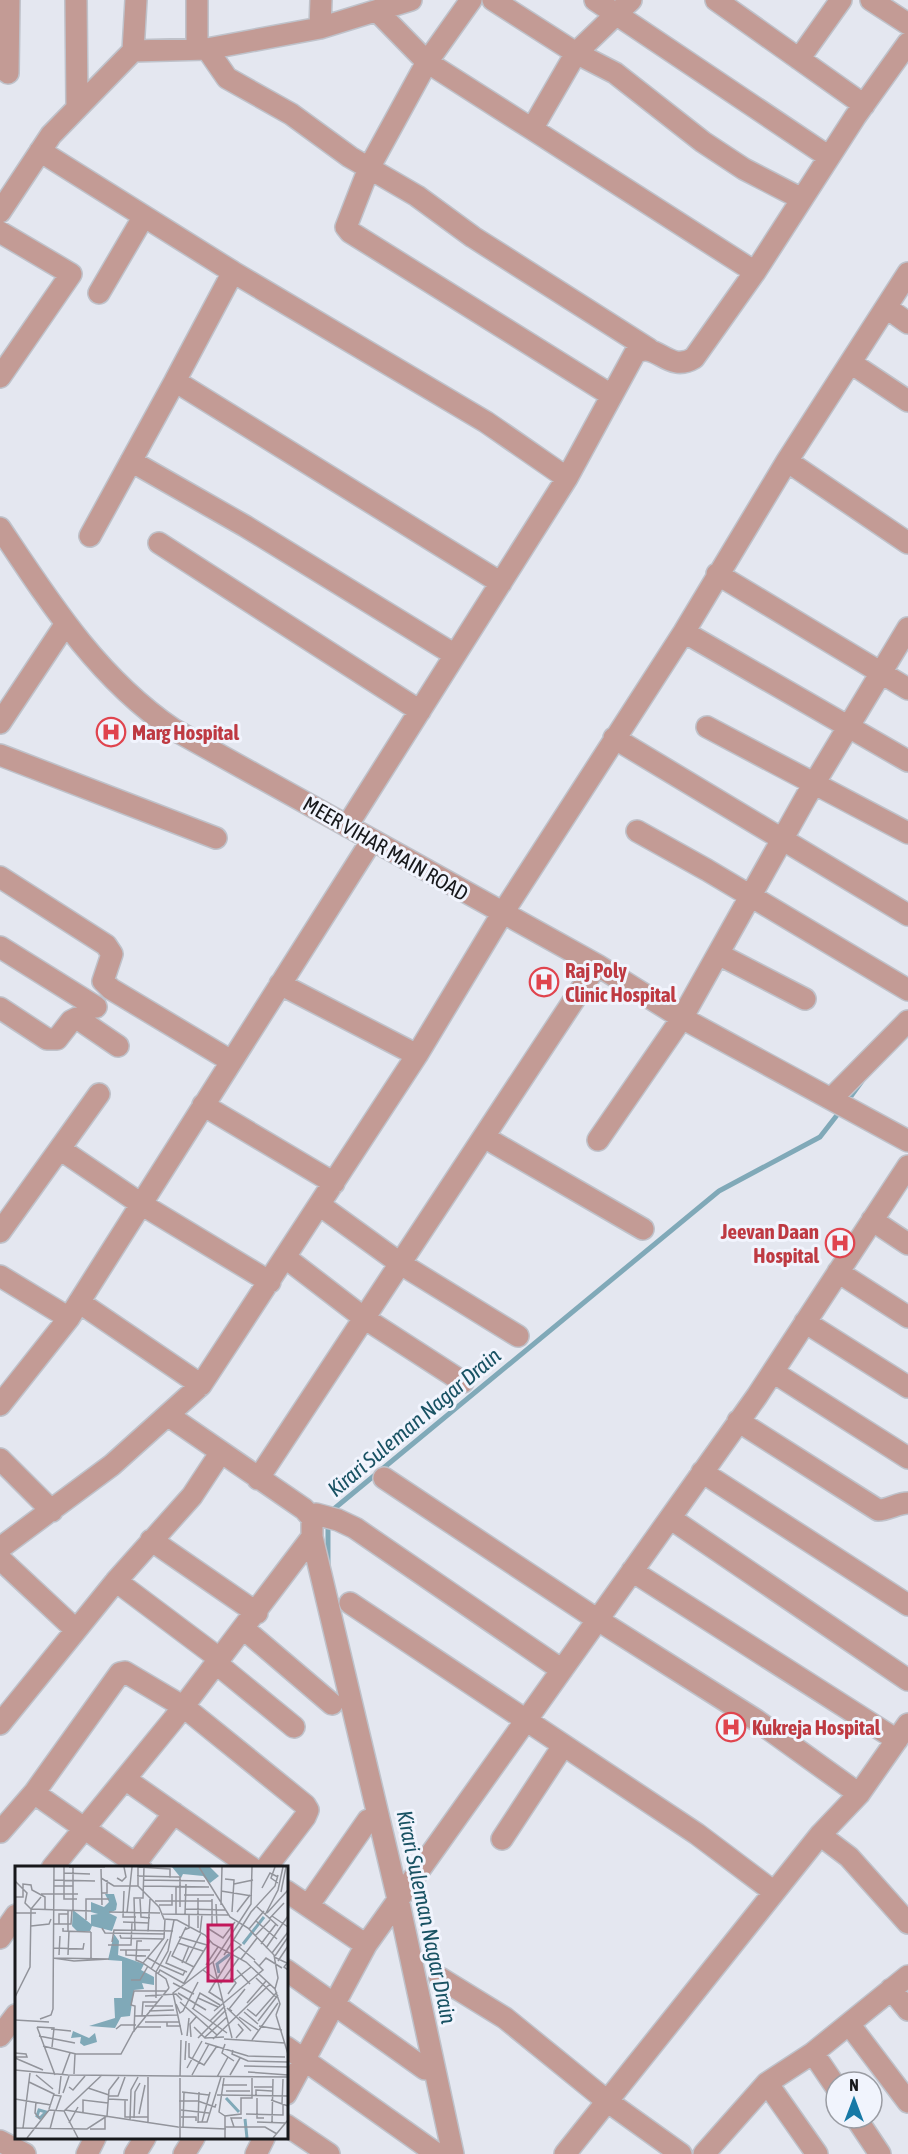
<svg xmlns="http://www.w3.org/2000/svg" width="908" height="2154" font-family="'Asap Condensed',sans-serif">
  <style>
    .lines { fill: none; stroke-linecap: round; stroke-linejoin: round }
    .stream { stroke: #80a9b8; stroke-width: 5 }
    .street-casing { stroke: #bfc2ca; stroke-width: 24 }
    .street { stroke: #c39b95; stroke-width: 21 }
    .labels { text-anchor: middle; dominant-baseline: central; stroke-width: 6; stroke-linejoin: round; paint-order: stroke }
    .health-label { font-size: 21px; font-weight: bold; fill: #be3a42; stroke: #f1f4fd; text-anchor: start }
    .street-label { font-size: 21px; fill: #17181b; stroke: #f1f4fd }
    .water-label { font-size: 22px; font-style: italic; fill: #195263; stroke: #f1f4fd }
    .inset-river { fill: none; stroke: #80a9b8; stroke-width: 3 }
    .inset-road { fill: none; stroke: #92949b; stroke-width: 1.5 }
    .view { fill: #c2185b; fill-opacity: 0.15; stroke: #c2185b; stroke-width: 3 }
    .inset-edge { fill: none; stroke: #17181b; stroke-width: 3 }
  </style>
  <rect width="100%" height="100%" fill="#e4e7f0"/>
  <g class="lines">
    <path class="stream" d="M846 1103 862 1081
      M332 1514 335 1508 719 1191 820 1137 841 1110
      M328 1523V1564"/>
    <g class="street-casing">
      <path id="street" d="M76 0 77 106
        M197 0V49
        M471 0 427 62 532 129
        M493 0 576 53 532 129 755 272
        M595 0 829 157
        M631 0 576 53 615 73 703 142 744 169 802 199
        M716 0 864 105
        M871 0 908 24
        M378 12 427 62 369 168 346 227 350 232 611 395
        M320 28 321 0
        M207 49 227 78 291 114 350 157 417 196 473 237 649 349
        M133 51 207 49 320 28 411 0
        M133 51 136 0
        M799 59 841 0
        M8 73 9 0
        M40 151 233 272 486 422 567 478 635 353C657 340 668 374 694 358L755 272 855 117 908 43
        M0 212 51 135 133 51
        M0 232 71 274 0 377
        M233 272 175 381 501 583
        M99 293 144 216
        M887 308 908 323
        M851 363 908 401
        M131 461 245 526 455 655
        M787 461 908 543
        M0 528C50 603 97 677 173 729L597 965 682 1018 908 1141
        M90 536 175 381
        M159 543 420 711
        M717 574 908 689
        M684 632 908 761
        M0 723 65 625
        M707 727 908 833
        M614 738 908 915
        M0 755 216 838
        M347 826 567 478
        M637 831 707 870 908 990
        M0 877 106 945 112 954 103 981 111 989 231 1061
        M0 947 96 1007
        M718 954 805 999
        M280 984 417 1055
        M0 1008 47 1039H57L71 1021 77 1018 118 1046
        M831 1099 908 1021
        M203 1105 334 1183
        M484 1137 643 1229
        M598 1140 682 1018 806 797 908 628
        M60 1149 141 1204 270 1282
        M321 1206 401 1264 518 1336
        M872 1220 908 1244
        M0 1232 99 1094
        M286 1258 364 1318 463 1382
        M838 1272 908 1317
        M0 1276 69 1318
        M79 1302 201 1385
        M805 1322 908 1387
        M773 1372 908 1458
        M0 1405 69 1318 372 840
        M169 1416 304 1509 312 1518V1537L398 1899 453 2154
        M738 1421 878 1510C889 1510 897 1503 908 1503
        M0 1459 52 1511
        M702 1472 908 1605
        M384 1478 598 1620 756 1720 859 1794
        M258 1479 597 965
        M316 1514 338 1520 355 1528 562 1670
        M670 1518 908 1680
        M151 1540 257 1613
        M0 1548 112 1465 201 1385 417 1055 502 914 684 632 787 461 908 273
        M0 1559 76 1630
        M632 1571 897 1740
        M116 1581 220 1659
        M350 1603 697 1834 774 1892
        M244 1629 332 1704
        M217 1664 294 1727
        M0 1724 116 1581 192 1496 221 1452
        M125 1779 252 1868
        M34 1793 141 1868
        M0 1832 34 1793 120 1673 125 1672 184 1707 305 1805 308 1810 305 1817 266 1868
        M820 1835 849 1857 908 1923
        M502 1839 563 1746
        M52 1868 173 1720 312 1537
        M132 1868 174 1813
        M286 1891 366 1945
        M308 1906 368 1820
        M0 1938 16 1915
        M286 1970 425 2069
        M440 1978 505 2018 607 2101 681 2154
        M891 1989 908 2010
        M849 2024 908 2102
        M0 2036 16 2015
        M286 2047 437 2154
        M813 2053 836 2087
        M767 2083 817 2154
        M286 2094 366 1945 757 1396 908 1166
        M856 2118 880 2154
        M286 2125 329 2154
        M0 2141 25 2154
        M87 2154 95 2138
        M135 2154 145 2138
        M184 2154 194 2138
        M256 2154 264 2138
        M565 2154 820 1835 859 1794 908 1724
        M704 2154 767 2083 813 2053 908 1976"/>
    </g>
    <use href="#street" class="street"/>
  </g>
  <defs>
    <g id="hospital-ring" transform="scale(1.5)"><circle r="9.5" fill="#f1f4fd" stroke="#e0444e" stroke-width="1.5"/><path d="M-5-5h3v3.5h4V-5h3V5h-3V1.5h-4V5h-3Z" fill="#e0444e"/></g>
  </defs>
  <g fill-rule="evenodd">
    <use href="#hospital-ring" x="111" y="732"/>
    <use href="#hospital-ring" x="544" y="982"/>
    <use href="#hospital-ring" x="840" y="1243"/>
    <use href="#hospital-ring" x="731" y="1727"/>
  </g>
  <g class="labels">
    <g class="health-label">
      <text x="132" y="732">Marg Hospital</text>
      <text x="565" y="970">Raj Poly<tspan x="565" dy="24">Clinic Hospital</tspan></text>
      <text x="819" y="1231" text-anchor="end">Jeevan Daan<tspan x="819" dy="24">Hospital</tspan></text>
      <text x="752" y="1727">Kukreja Hospital</text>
    </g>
    <g class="street-label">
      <text transform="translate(386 848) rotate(30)">MEER VIHAR MAIN ROAD</text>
    </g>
    <g class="water-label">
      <text transform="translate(414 1422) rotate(-40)">Kirari Suleman Nagar Drain</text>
      <text transform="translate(427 1917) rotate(78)">Kirari Suleman Nagar Drain</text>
    </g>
  </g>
  <g transform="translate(15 1866)">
    <rect width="273" height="273" fill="#e4e7f0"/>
    <path d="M157 1H195L204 10 195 17 188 10 168 8 166 12ZM90 28H99L102 38 101 44 94 47 102 51 97 65 77 60 75 65H62L57 60 58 44 76 58V49L83 48 76 46V36L89 41 94 36ZM99 68 104 75 103 89 129 98 126 104 139 111V119L127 117 129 123 119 124 115 150 106 151 100 162 74 160 100 152 99 132H107V95L93 94ZM58 165 74 172 80 167 82 176 69 180 65 177 66 171 56 172Z" fill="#80a9b8"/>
    <path class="inset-river" d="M228 78 249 51M204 107 202 98 215 88M211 232 224 246M24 244 31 246 25 252 22 250ZM230 253 232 272"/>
    <path class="inset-road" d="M49 1V33H62M54 1H90M123 1V20L144 41 149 53 162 54 190 69 198 78 231 96 260 123 265 138 261 149M123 1 155 3V12M184 1 215 51 233 62 259 89 263 112 260 123M260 1 256 12 263 17M86 3 87 39M49 7 75 8M122 10 165 11V41M86 12 99 20H123M102 12 107 15 111 11 109 1M210 13 219 14 217 46M39 14 80 15M129 14 190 15M0 15 12 27 10 37 16 43 76 45M219 18 238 14M39 20H58M129 20 194 21M247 22 255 7 263 11M109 25 108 51H121M206 25 237 30M266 26 271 1M87 27H92V14M26 28H63M169 29H199M0 31H8V18L16 19 17 24 30 31V44M125 33 126 51 135 52M140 35H197M201 38 202 60M144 39H157V28M206 39 207 1M241 40 263 60M170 43 211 44M53 44V65M58 44V1M94 46 145 47M222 46 235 29M0 47H21M112 47 117 1M252 47 273 24M146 48 214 49M161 48V21M170 48 171 18M250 49 263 24 268 1M257 50 273 61M150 53 149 72 128 97 151 113 154 122M254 53 269 37M71 54V33H94M241 55 262 73M108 56 134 57M39 58H56L57 44M44 58V48H53M16 60 34 58 36 53M197 60V33M171 61 157 90 179 101M48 62V65L76 66M87 62 90 67 150 68M183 62V32M194 63 208 72 220 56M234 63 249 45M120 64 119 32H128L129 1M169 64 174 62V48M76 66V93M133 66 135 33M185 67 187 49M105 69 106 72 149 73M240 70 255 54M164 71 192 79M127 75H122L121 94 128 97M97 76 99 64 158 65M163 77 188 85M246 78 261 58M93 79H116L117 56M224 81 240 94M38 82 68 83 69 77M251 82 273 50M105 84H135M111 84V89L131 90M156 85 151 97 172 106M257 87 273 66M215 88 226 79 217 73M44 89 45 70M53 89 54 65M209 89 236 46 260 20 263 9M260 90 273 71M259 91 272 97 269 101 273 104M38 92 59 95 94 93 38 92M133 92 140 96 153 73M226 93 242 72M263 95 273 80M171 96 186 67M198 96 217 172M167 97 174 80M191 99 203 81M244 100 251 92 267 102M136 103 140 96 145 99 153 85 159 54M188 104 206 117 224 92M222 104 235 118M143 108 145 104 170 118M215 112 218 115 236 101M241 112 261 131M116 114H125L133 100M158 117 179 128M169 117 195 75M163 127 191 144M213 128 221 117 218 113M130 130 161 128 167 134M0 131 15 101 16 43 26 31M141 132V106L145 99 168 109 170 105M183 132 203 141M208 135 194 126 217 89M165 136 202 169M232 137 251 115M161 138 165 147 168 145 183 116M130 140H158M177 142 212 167M212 142 236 165M178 143 185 127 205 139M232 143 241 150 262 126M134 145 159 144M199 145 248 104 239 95M217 145 214 143 230 123M229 146 243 158M261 149 273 188M119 150 162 149M127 150 128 136H142M224 151 243 164M25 153 36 149 38 143 39 1M0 154 34 156M195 155 210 140M243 155 263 129M130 156H164M152 156V160H166M244 160 267 164M22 161 39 162 37 181M22 161 40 209M122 161H146M179 161 190 172 209 171M36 163 56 165M101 163 106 159H121M119 166 120 140 116 139 119 125H152M167 169 158 127 199 95 236 38 237 1M24 170 60 177M172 170 174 152M176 171 175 158 182 150M183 172 211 144M189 172 212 151M221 172 228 164 223 158M198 173 255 118M209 173 270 177M237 174 263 137M174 177V191L189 199 202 180M190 177 233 190 270 191M210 178 207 187 219 195M28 180 61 188H106L118 166 154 122M218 184 217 188 233 195 273 196M0 187 11 188 12 191H0M0 192 28 204M170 194 171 175M229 200 273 201M172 202 187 175M0 204 53 209 273 211M233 206 273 209M59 208 60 188M21 209 38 223M47 209 55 187M177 209 194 178M215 209 225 192M165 211 166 174M202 211 213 191M165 212V272M209 212 204 246 210 250M14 216 39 228 34 243M207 219H232M54 221 58 224 70 210M239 221H258M73 222 94 229M211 225H235M167 226 194 229M48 227 54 210M44 228 46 210M39 229 46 230 41 244M202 229 273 230M241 229V224L257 225M94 230H103L110 211M242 232V252H249M0 233 36 239M93 233 113 234M110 234V251H133M256 234 273 240M164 235H183L200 241 201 238M21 236 20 247 25 253M267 238 268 213M50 244 163 261 211 263M166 244 194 247M49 245 63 272M68 246V234L93 237M124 248 130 219M231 248 268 249V239M166 251H181V255M119 252 120 226 125 217M115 254 116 224 123 211M133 256V211M183 256H192L206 211M187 256 195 226M242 256 271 257M257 256 258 213M54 257 63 241M183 257 184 226M168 261 169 226M210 261H250L262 268M219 261 216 252H227M0 262 72 263 92 250 94 224 104 211M8 262 15 207M35 263 40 244M75 263H90V251M12 272 34 244 49 245 87 209M210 272V250L226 248V232H237V212M258 272 273 254"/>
    <path class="view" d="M193 59H217V115H193Z"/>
    <rect width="273" height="273" class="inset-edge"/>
  </g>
  <g transform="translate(854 2100)"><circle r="28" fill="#f1f4fd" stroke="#9a9ca3" stroke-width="1.5"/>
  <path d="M0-4.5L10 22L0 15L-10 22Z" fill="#1879a6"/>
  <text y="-9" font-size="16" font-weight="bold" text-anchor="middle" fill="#17181b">N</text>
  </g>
</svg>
